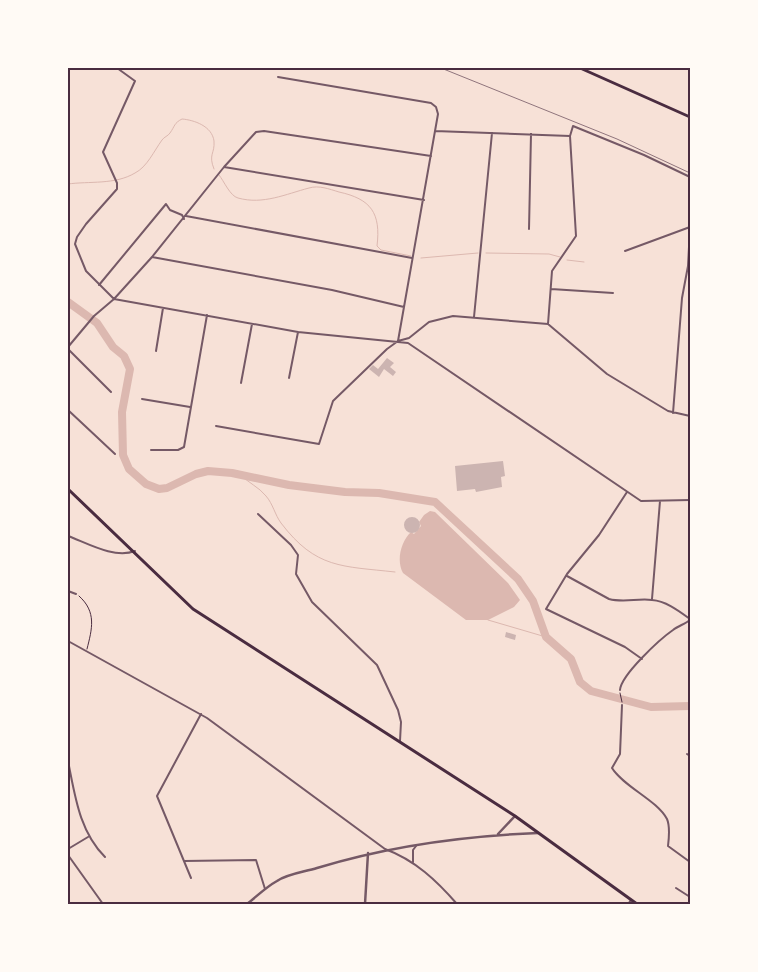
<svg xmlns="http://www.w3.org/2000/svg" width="758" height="972" font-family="'IBM Plex Sans',sans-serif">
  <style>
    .water { fill: #dcb8b0 }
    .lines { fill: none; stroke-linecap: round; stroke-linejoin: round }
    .stream { stroke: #dcb8b0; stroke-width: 1 }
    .river { stroke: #dcb8b0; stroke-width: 8 }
    .building { fill: #ccb4b1 }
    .path { stroke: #4a2c40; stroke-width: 1 }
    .minor { stroke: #755966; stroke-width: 2 }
    .tertiary { stroke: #755966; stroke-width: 2.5 }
    .secondary { stroke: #4a2c40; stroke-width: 3 }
    .primary { stroke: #4a2c40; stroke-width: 3 }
    .rail { stroke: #8f747c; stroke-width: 1 }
    .neatline { fill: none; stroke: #4a2c40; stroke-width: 2 }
  </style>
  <rect width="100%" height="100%" fill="#f7e1d7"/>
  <path class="water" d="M430 511 435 512 508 583 520 600 514 607 488 620H466L403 573C396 561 401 541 411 532L414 534 421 526 419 522 424 515Z"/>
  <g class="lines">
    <path class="stream" d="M219 175C224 181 230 196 238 198 263 205 286 194 309 188 319 185 329 189 339 192 371 199 381 213 377 246L381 250 411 256
      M68 184C89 181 115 185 135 173 147 167 154 151 162 140 164 137 168 136 170 133 175 126 174 123 182 119 194 120 212 126 214 141 215 154 208 154 214 169
      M486 253 549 254 560 257
      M421 258 478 253
      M567 260 584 262
      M240 474C248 483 259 487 266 496 273 504 275 515 281 523 316 569 342 566 395 572
      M488 620 546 637"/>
    <path class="river" d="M68 302 97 323 113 347 124 356 130 369 122 412 123 455 129 469 146 484 159 489 167 488 196 474 208 471 232 473 289 485 345 492 379 493 435 502 518 579 533 601 546 637 571 659 580 682 591 691 651 707 690 706"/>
  </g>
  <path class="building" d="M387 358 394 363 390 367 396 372 393 376 384 369 379 377 369 369 373 365 378 369Z
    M503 461 505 476 501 477 502 487 476 492 475 489 457 491 455 466Z
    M404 525a8 8 0 1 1 16 0a8 8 0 1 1-16 0Z
    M506 632 516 635 515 640 505 637Z"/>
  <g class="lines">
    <path class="path" d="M79 596C97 612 92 629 87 649
      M620 693 622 702"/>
    <path class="minor" d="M278 77 431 103 436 107 438 114 398 341
      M435 131 570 136
      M224 167 424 200
      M186 216 412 258
      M529 229 531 134
      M625 251 690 227
      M152 257 332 290 404 307
      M99 285 166 204 170 210 182 215 184 219
      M551 289 613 293
      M114 299 298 332 408 343 641 501 690 500
      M114 299 86 271 75 244 77 237 86 224 117 189V183L103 152 135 81 117 68
      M474 317 492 133
      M548 324 552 271 576 236 570 136 573 126 644 155 690 177
      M68 347 94 316 114 299 152 257 224 167 256 132 264 131 431 156
      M68 349 111 392
      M156 351 163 308
      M289 378 298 332
      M241 383 252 324
      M142 399 190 407
      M68 410 115 454
      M673 413 682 298 688 266 690 228
      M216 426 319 444 333 401 387 349 398 341 409 338 429 322 453 316 548 324 607 374 668 411 690 416
      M151 450H178L184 447 207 315
      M627 492 599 535 567 574 546 609 625 647 642 659
      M258 514 291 545 298 555 296 574 312 602 377 665 398 710 401 722 400 741
      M68 536C87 543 114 559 135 551
      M567 576 609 599C624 603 638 598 652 600 666 601 679 611 690 619
      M68 591 76 594
      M652 599 660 501
      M68 641 207 718 385 849C415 860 437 881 457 904
      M620 690C621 675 660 639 673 630 678 626 685 624 690 620
      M622 705 620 754 612 768C624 787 657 800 667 819 670 826 669 838 668 846L690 862
      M687 754 690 756
      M68 761C75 795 79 831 105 857
      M68 849 88 837
      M68 855 103 904
      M184 861 256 860 265 889
      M413 862V850L416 846
      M191 878 157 796 201 714
      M676 888 690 897
      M628 904 631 900"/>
    <path class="tertiary" d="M498 834 515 816
      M247 904C256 897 266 887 277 881 287 874 304 872 317 868 389 846 462 836 538 833
      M365 904 368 853"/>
    <path class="secondary" d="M68 489 193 609 515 816 637 904"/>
    <path class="primary" d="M580 68 690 117"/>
    <path class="rail" d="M441 68 617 139 690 173"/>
  </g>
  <rect width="758" height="972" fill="none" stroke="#fffaf5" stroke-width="138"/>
  <rect x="69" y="69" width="620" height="834" class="neatline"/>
</svg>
